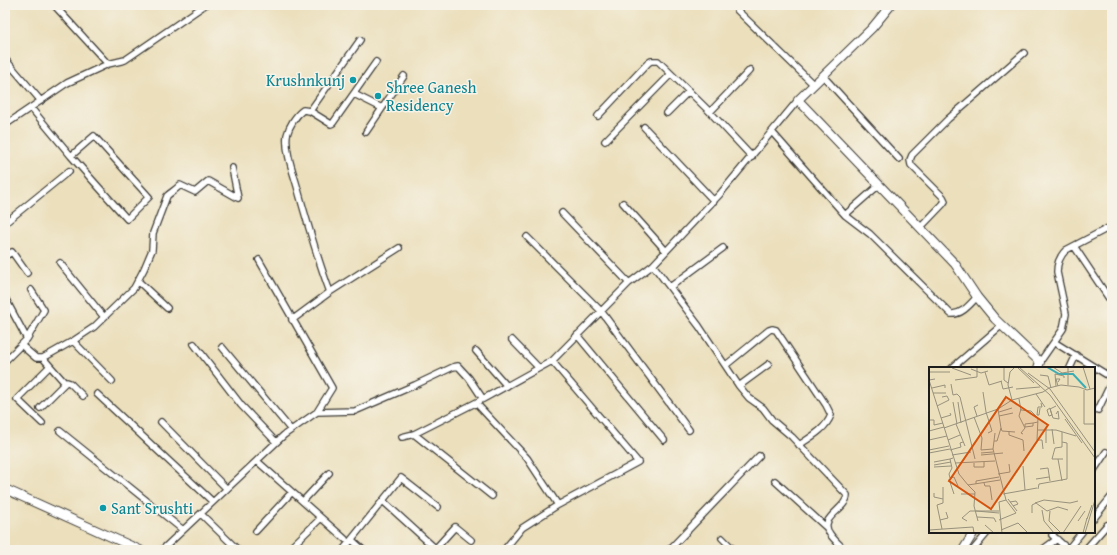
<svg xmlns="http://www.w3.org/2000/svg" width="1117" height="555" font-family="'Gentium Book Plus',serif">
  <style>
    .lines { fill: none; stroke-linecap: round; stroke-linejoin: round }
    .street-casing { stroke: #3b3934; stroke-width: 8 }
    .secondary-casing { stroke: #3b3934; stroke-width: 10 }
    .street { stroke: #fff; stroke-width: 5.5 }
    .secondary { stroke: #fff; stroke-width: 8 }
    .culture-dot { fill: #0f9aa8; stroke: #f7f3e8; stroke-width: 1.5 }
    .labels { text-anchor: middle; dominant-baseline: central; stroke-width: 3; stroke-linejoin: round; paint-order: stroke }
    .culture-label { font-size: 16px; fill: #0d838f; stroke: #f7f3e8; text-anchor: start }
    .inset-river { fill: none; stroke: #3badb4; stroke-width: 2 }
    .inset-road { fill: none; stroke: #98917c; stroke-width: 1 }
    .view { fill: #d4530e; fill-opacity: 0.15; stroke: #d4530e; stroke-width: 2 }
    .inset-edge { fill: none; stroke: #1c1c1c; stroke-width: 2 }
  </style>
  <rect width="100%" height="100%" fill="#f7f3e8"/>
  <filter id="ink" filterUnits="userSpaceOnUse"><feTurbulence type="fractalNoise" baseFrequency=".025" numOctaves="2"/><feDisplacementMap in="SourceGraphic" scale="8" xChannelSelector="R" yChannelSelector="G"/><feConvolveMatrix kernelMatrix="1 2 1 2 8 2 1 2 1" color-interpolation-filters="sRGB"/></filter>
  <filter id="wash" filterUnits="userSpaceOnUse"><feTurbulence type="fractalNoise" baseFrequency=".012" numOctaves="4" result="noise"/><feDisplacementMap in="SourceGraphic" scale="16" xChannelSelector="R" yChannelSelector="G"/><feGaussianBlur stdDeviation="0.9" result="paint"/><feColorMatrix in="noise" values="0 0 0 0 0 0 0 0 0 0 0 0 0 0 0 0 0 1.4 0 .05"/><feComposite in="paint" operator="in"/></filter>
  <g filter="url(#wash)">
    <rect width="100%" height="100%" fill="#ebdfbc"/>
  </g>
  <g filter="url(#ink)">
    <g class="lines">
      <g class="street-casing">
        <path id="street" d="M54 5 108 64
          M737 10 814 85
          M5 59 41 101
          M823 76 899 159
          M354 94 382 108
          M31 108 71 156 127 219 149 197 94 136 71 156
          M310 111 360 40
          M710 112 750 70
          M667 113 689 91
          M598 116 648 63 651 61H658L710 112 752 157
          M5 125 67 83 108 64 125 60 205 5
          M644 127 714 201
          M366 132 404 76
          M772 132 845 215 870 234 951 314C962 315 970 304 977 297
          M605 141 671 74
          M623 203 666 251
          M562 213 629 283
          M845 215 879 185
          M5 223 69 171
          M920 228 943 204 945 201 943 197 911 165 910 160 912 155 948 119 1024 53
          M527 237 601 311 689 430
          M1074 246 1112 303
          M5 256 12 252 27 273
          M259 260 332 388 317 412
          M60 263 104 317
          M653 265 699 326 739 386 749 398 763 408 772 420 792 437 847 495C847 510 817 517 830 534 834 540 840 545 845 550
          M138 281 167 308
          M670 287 723 248
          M330 292 399 248
          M5 298 27 339 5 361
          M292 320 330 292C317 258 307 222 297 186 293 172 285 151 287 135 289 126 296 115 303 110L310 111 331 124 333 123 376 62
          M577 335 664 440
          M27 339 44 310 31 290
          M512 340 539 368
          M73 341 112 381
          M1054 342 1112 378
          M194 344 241 405 276 442
          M21 345 36 358H43L73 341 94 327 134 288 144 269 152 250 153 233 167 196C171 192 176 190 180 185L195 192 208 181 238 198 232 168
          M222 347 291 430
          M476 351 507 386
          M1040 362 1063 329 1066 314 1057 272C1057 264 1060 256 1066 250L1112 226
          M726 365 769 330 772 329 776 330 826 405 831 415C826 429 811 437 799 445
          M952 368 1002 325
          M1070 368 1076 355
          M65 383 67 382 70 383 83 396
          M739 386 769 364
          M97 394 213 502
          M476 403 527 458 558 505
          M40 408 65 383 43 358
          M1098 410 1112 381
          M161 422 227 489
          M42 423 17 399 49 367
          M60 431 183 530
          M414 434 492 496
          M402 437 414 434 483 399 552 361 629 283 653 265 720 194 798 100
          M257 461 345 539
          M1094 470 1106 452
          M775 481 827 528
          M303 501 329 473
          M383 501 437 550
          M201 514 238 550
          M1094 518 1112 496
          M256 531 292 492
          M1054 532 1052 535 1069 550
          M722 538 734 550
          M352 540 363 550
          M436 548 455 527 471 540
          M1068 549 1082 532
          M162 550 284 435 317 412 355 411 415 385 453 367 458 366 469 378 483 399
          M288 550 321 518
          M343 550 401 478 438 507
          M504 550 522 528 558 505 638 462 552 361
          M669 550 759 456
          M973 550 988 532
          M1042 550 1057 539
          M1085 550 1107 525"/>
      </g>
      <g class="secondary-casing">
        <path id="secondary" d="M891 5 872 28 798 100 955 264 977 297 995 319 1040 362 1038 368
          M5 489 140 550
          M963 550 974 532"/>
      </g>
      <use href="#street" class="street"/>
      <use href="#secondary" class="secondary"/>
    </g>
  </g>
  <g class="culture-dot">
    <circle cx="353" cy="80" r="4"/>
    <circle cx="378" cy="96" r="4"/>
    <circle cx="103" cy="508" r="4"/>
  </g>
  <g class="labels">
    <g class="culture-label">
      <text x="345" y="80" text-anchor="end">Krushnkunj</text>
      <text x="386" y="87">Shree Ganesh<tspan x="386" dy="18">Residency</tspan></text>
      <text x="111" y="508">Sant Srushti</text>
    </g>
  </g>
  <g transform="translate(929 367)">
    <rect width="166" height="166" fill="#ebdfbc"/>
    <path class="inset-river" d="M118 0 130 7H144L157 21"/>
    <path class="inset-road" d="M75 0V13L79 16M88 0 105 16M90 0 121 28 166 91M124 0 133 6 145 4M154 0 161 22M23 1 42 8M42 2 52 6 59 4M0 5H21M56 5 60 18 73 14M99 6 121 22 166 85M111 8 119 9 122 21M6 12 0 13 30 107 39 118 71 113M26 13 48 10V0M72 14 74 22 84 20M129 15 131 12H127L129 19M22 17 24 28 28 27 31 30 46 92M139 18V0M127 19 126 7 135 9V11M3 21 16 18V21M87 22 111 20M155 23V57H166M54 25 57 45M4 26H17M107 27 116 40M90 32 92 43 102 44 109 51 108 73H113L114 82M83 33 79 18 81 5 86 0M24 35 28 57M29 35 32 56M8 39 20 33 18 29 13 30M127 39 121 42 124 51 130 52 129 44 127 47M111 41 110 48H108L109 40H113L112 36M121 41 123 48 120 49 118 43ZM92 42 90 49 96 61 92 66 94 67M57 45 63 64 59 66M70 45 83 41M48 49 45 40 49 38M70 49 84 46M45 50 53 71 52 83 64 82M12 51 22 48 21 46M136 52 153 76M0 53H5V58L14 56M104 56V59L96 60V57L104 56 109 55M27 57 36 79M15 61 69 42 83 33 114 25 120 21 132 18 150 20 158 23 166 21M72 61 73 64 86 65M117 62V76M123 62 125 77M109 63H127L147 69M0 64 15 60M80 64V68L94 73 95 84M133 65V80L126 81 123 92H134M66 66 64 82 77 133 70 135 73 166M0 73 18 69M19 73 31 68M65 74H68L72 61 69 42M0 83 20 79M21 83 32 80 31 76 34 75M0 86 21 82M52 86 64 85M23 88 42 85M52 88 74 86M24 91 21 92 23 101 20 107 21 111 25 110 29 119M129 92 133 114M5 95 21 92M26 96 66 94M45 96V100H55V95M5 98 22 95M94 99 96 123M5 100 22 99M111 102 119 101 121 114M69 107 81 105 80 97M20 112 25 127M107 112 120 110M55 116 56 119H61L63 133M47 117V114L70 110M39 118 46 125 45 139 49 154M109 122 110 117 138 112V76L133 75M5 126V130L14 132M32 127H46M74 127 108 121M79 132 88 144M81 135 87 134 89 137 84 139M106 136 115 133 141 136 149 134M113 143 115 154 125 166M47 144 70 146M121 144 120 154 132 166M103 146V138L107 136 118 144 129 140 139 143M48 150 65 151 67 155M158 152 163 138M11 153 19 151 17 145M70 153 87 146 77 133M38 154 33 151 41 144H70M149 154 156 144M56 158 65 166M13 162 8 138 14 136V120M0 163 44 160 45 166M72 163 89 156 99 166M134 166 152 139M154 166 158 151M156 166 166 133"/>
    <path class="view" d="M77 30 119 58 62 142 20 114Z"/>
    <rect width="166" height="166" class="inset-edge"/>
  </g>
  <rect width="1117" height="555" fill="none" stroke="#f7f3e8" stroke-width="20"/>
</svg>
